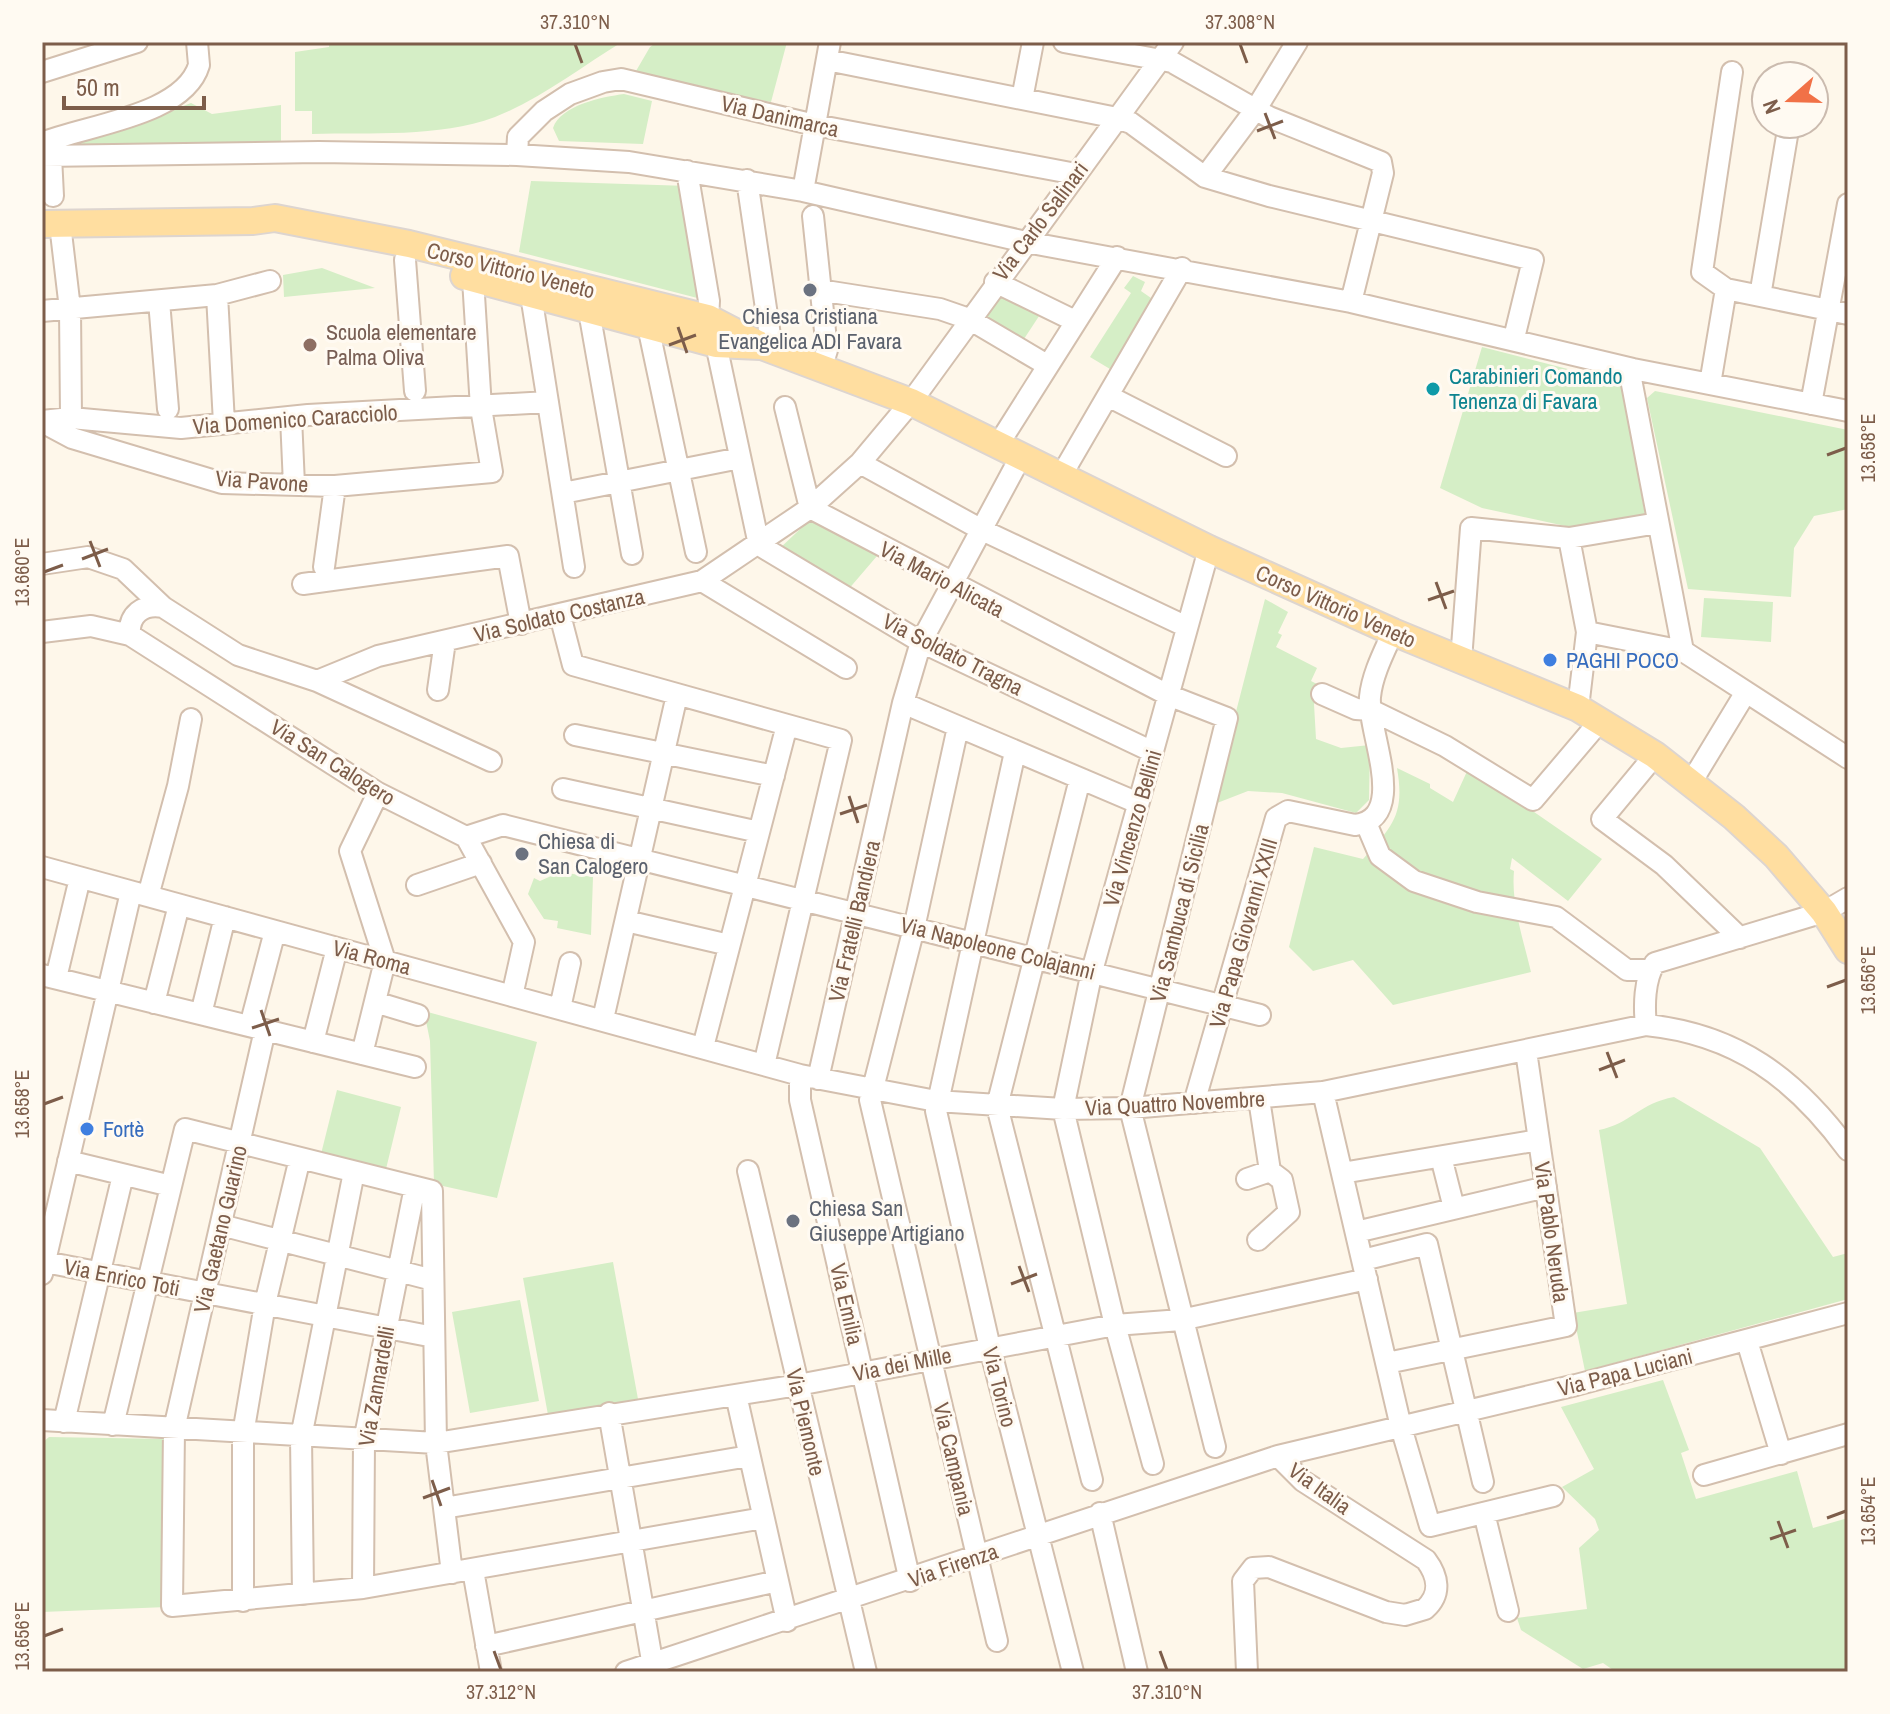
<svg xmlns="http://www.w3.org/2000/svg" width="1890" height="1714" font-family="'Archivo Narrow',sans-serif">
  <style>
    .green { fill: #d5eec6 }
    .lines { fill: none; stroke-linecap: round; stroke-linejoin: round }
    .minor-casing { stroke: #d3bfae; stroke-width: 24 }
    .major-casing { stroke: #ddd5d0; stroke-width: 30 }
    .minor { stroke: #fff; stroke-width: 20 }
    .major { stroke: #ffdea0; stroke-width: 26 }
    .ticks { fill: none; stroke: #7d5d4a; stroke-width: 3 }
    .worship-dot { fill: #6b7280; stroke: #fffaf2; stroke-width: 3 }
    .education-dot { fill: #8d6e63; stroke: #fffaf2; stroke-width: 3 }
    .culture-dot { fill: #0f9aa8; stroke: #fffaf2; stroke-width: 3 }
    .shop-dot { fill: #3f7fe0; stroke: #fffaf2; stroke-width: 3 }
    .labels { text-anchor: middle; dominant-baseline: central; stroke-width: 6; stroke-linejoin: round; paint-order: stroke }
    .street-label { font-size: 22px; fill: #7d5d4a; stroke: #fffaf2 }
    .worship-label { font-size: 22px; fill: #5b616d; stroke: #fffaf2; text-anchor: start }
    .education-label { font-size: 22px; fill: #785e54; stroke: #fffaf2; text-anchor: start }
    .culture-label { font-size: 22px; fill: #0d838f; stroke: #fffaf2; text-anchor: start }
    .shop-label { font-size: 22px; fill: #366cbe; stroke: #fffaf2; text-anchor: start }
    .neatline { fill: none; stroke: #7d5d4a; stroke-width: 3 }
    .ticks-label { font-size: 20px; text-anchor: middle; fill: #7d5d4a }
  </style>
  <rect width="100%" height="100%" fill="#fef7ea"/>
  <path class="green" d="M329 42H622C581 67 539 100 495 117 438 138 371 132 312 134V111H295V52L329 47Z
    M657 42H787L771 102 637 77 636 71 650 47Z
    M624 94 652 101 643 144 559 141 553 128C561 105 602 97 624 94Z
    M191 103 212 114 281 105V142L74 147 71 142 73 137 130 127Z
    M531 181 689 186 709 301 519 252Z
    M322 268 375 288 284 297 283 275Z
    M1133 276 1145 282 1141 291 1151 298 1145 318 1115 372 1090 357 1131 293 1124 288Z
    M997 285 1043 310 1022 342 984 319Z
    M1482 347 1622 383 1645 515 1570 527 1482 508 1440 488Z
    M1655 391 1848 430V509L1814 516 1794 548 1791 597 1688 589 1647 398Z
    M813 517 877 556 847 591 779 549Z
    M1704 598 1773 602 1771 642 1701 637Z
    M1265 599 1288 612 1278 633 1282 635 1276 647 1317 668 1311 681 1323 687 1314 704 1316 739 1341 748 1370 745 1369 800 1356 813 1282 793 1248 791 1212 805Z
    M1469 767 1602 859 1568 901 1512 858 1510 869 1514 871C1511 904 1523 938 1531 972L1393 1005 1353 960 1313 971 1289 947 1314 847 1363 859C1393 826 1405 814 1397 768L1430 784V788L1453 802Z
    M560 872 593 877 591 935 557 928 558 921 544 919 528 894 534 878 540 881Z
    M424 1011 537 1042 497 1198 434 1184 430 1041Z
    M337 1090 401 1107 386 1169 321 1154Z
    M1674 1097 1760 1148 1833 1257 1848 1253V1299L1585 1371 1573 1313 1627 1304 1599 1130C1630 1124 1640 1103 1674 1097Z
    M613 1262 638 1399 548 1415 523 1278Z
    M520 1300 539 1401 470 1413 452 1312Z
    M1663 1380 1689 1450 1681 1453 1696 1499 1797 1471 1813 1528 1848 1518V1672H1616L1603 1663 1583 1669 1521 1630 1517 1618 1587 1609 1579 1548 1599 1530 1595 1519 1562 1487 1594 1469 1561 1407Z
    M49 1437 166 1439 167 1607 42 1612V1443Z"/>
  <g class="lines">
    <g class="minor-casing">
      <path id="minor" d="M1064 42 1172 62 1269 117 1381 162 1383 173 1351 302
        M827 60 1117 118 1131 123 1205 177 1269 196 1533 260 1514 338
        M42 72 137 42
        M1022 99 1033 42
        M42 143C85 125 184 116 199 65L197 42
        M517 155 518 137 544 111 570 94 603 82 621 79 815 125 1076 174
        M42 156 319 152 517 155 629 162 803 191 1026 242 1351 302 1633 369 1848 411
        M51 156 53 196
        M687 171 709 301 708 318
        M1205 177 1256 109 1297 42
        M747 180 772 349
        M803 191 830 42
        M813 216 827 350 822 366
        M60 224 70 309 71 418
        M405 260 415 391
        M995 282 1075 321
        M1726 289 1848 314
        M819 290 940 309 969 319 1047 365
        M217 295 270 281
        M531 295 574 567
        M1760 296 1789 124
        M159 301 168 409
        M42 311 217 295 224 423
        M589 311 632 554
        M648 326 696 552
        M716 344 759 545
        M1633 369 1631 379 1683 651
        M1710 384 1726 289 1702 272 1732 72
        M1108 396 1226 456
        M1811 404 1848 204
        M785 407 810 508 1168 695 1227 718 1130 1108 1215 1447
        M291 417 294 485
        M42 421 71 418 181 428 308 415 548 402
        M42 422 72 438 222 483 335 486 492 472 481 408 473 279
        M998 445 1117 257
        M860 463 982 530 1187 627
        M1061 476 1182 268
        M563 493 740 458
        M1569 538 1587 632 1578 708
        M759 545 921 642 1153 752
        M42 564 88 557 123 569 163 607 238 655 317 681 491 761
        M324 567 335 486
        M702 581 846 668
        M303 584 508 556 521 624
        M560 615 573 665 841 740 764 1065
        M42 632 91 626 130 635 378 793 466 837 524 942 512 996
        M1587 632 1683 651 1848 758
        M130 635C128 615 143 603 163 607
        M1461 660 1471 528 1569 538 1658 523
        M317 681 378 656 702 581 810 508 860 463 911 402 1173 42
        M438 690 445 641
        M1322 694 1356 709 1371 710 1445 746 1533 800 1600 721
        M903 703 1138 803
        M958 727 914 928 870 1100 997 1641
        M575 735 774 776
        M1015 752 936 1111 990 1348 1073 1672
        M1655 755 1602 819 1664 865 1740 938
        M1080 779 997 1106 1092 1480
        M1692 781 1746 692
        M563 789 759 832
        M1366 823 1380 856 1414 881 1477 902 1556 917 1627 970H1650
        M466 837 503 825 1260 1015
        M42 867 800 1075 936 1101 1063 1109 1130 1108 1323 1092 1646 1025C1736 1034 1795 1078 1848 1150
        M417 885 481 863
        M148 896 178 786 191 719
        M626 921 729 945
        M42 975 415 1067
        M56 978 80 878
        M375 1002 418 1015
        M154 1003 179 905
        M560 1008 570 963
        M201 1014 225 917
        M603 1019 677 695
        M1646 1025C1644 1007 1644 979 1655 963L1824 912 1848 898
        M250 1026 275 931
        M265 1030 174 1429 172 1606 363 1588 763 1518
        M313 1042 337 948
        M703 1047 787 725
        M362 1054 385 961 350 851 378 793
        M800 1075V1100L910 1581
        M818 1079 903 703 921 642 1021 456
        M1323 1092 1401 1427 1430 1526 1553 1496
        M1194 1103 1276 818 1288 811 1355 825C1410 818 1367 731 1370 697 1372 675 1384 652 1393 632
        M1441 1157 1454 1208
        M68 1161 171 1186
        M748 1171 866 1672
        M1342 1173 1539 1140
        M1247 1179 1270 1171
        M221 1225 433 1280
        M1356 1232 1546 1187
        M1258 1240 1289 1212 1282 1180 1270 1171 1259 1099
        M1363 1260 1427 1244 1483 1482
        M45 1262 434 1337
        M42 1274 131 892
        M1747 1341 1781 1454
        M1387 1363 1566 1326 1526 1051
        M736 1395 787 1621
        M609 1413 654 1672
        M42 1420 436 1443 798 1385 1115 1325 1181 1320 1367 1279
        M64 1422 123 1175
        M113 1425 185 1129 432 1191 436 1443 452 1573
        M1153 1464 1115 1325 1063 1109 1092 971 1209 549
        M1704 1475 1848 1434
        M444 1508 749 1456
        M1100 1513 1137 1672
        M1484 1513 1508 1611
        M473 1570 491 1672
        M363 1588 364 1441 415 1187
        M303 1594 301 1437 354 1172
        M243 1601V1434L265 1304 300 1158
        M486 1646 778 1581
        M626 1672 1278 1456 1576 1385 1848 1313
        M1247 1672 1243 1581 1253 1568 1269 1567 1386 1612 1405 1615 1425 1609C1442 1594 1438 1576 1426 1560L1303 1481 1278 1456"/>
    </g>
    <g class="major-casing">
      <path id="major" d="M42 224 253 221 275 218 409 244 708 318 762 346 911 402 1209 549 1393 632 1578 708 1655 755 1734 817 1776 856 1824 912 1848 950
        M464 276 716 344 760 346"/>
    </g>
    <use href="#minor" class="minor"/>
    <use href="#major" class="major"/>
  </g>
  <path class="ticks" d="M575 44 582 63M1240 44 1247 63M1265 113 1275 139M1257 131 1283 121M678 327 687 353M669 345 696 335M1827 455 1846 448M90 541 100 567M82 559 108 549M44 572 63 565M1436 582 1446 609M1428 600 1454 591M849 796 858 823M840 814 867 805M1827 987 1846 980M261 1010 270 1036M252 1028 279 1019M1607 1052 1617 1078M1599 1070 1625 1060M44 1104 63 1097M1019 1266 1029 1292M1011 1284 1037 1274M432 1480 441 1506M423 1498 450 1488M1827 1518 1846 1511M1778 1521 1788 1548M1770 1539 1796 1530M44 1636 63 1629M494 1651 501 1670M1160 1651 1167 1670"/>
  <g class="worship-dot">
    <circle cx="810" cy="290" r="8"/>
    <circle cx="522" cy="854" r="8"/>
    <circle cx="793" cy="1221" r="8"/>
  </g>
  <circle class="education-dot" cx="310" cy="345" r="8"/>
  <circle class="culture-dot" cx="1433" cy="389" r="8"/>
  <g class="shop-dot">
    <circle cx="1550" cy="660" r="8"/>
    <circle cx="87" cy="1129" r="8"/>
  </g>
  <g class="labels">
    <g class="street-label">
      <text transform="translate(780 116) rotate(13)">Via Danimarca</text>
      <text transform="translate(1040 221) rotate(-53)">Via Carlo Salinari</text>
      <text transform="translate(511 270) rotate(14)">Corso Vittorio Veneto</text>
      <text transform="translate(295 419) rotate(-4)">Via Domenico Caracciolo</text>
      <text transform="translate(262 481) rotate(4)">Via Pavone</text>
      <text transform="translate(942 579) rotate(28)">Via Mario Alicata</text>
      <text transform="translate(1336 606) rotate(24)">Corso Vittorio Veneto</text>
      <text transform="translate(559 615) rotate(-13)">Via Soldato Costanza</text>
      <text transform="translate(953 654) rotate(27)">Via Soldato Tragna</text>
      <text transform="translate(333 762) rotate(32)">Via San Calogero</text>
      <text transform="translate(1132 828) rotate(-74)">Via Vincenzo Bellini</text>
      <text transform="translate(1179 913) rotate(-76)">Via Sambuca di Sicilia</text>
      <text transform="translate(854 921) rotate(-77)">Via Fratelli Bandiera</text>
      <text transform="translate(1243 933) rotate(-74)">Via Papa Giovanni XXIII</text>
      <text transform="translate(998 948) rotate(14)">Via Napoleone Colajanni</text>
      <text transform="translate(372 957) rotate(15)">Via Roma</text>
      <text transform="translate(1175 1103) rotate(-3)">Via Quattro Novembre</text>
      <text transform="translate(220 1229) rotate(-77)">Via Gaetano Guarino</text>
      <text transform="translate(1552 1232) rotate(82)">Via Pablo Neruda</text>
      <text transform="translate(122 1277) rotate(11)">Via Enrico Toti</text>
      <text transform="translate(847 1304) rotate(77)">Via Emilia</text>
      <text transform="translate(902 1364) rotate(-11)">Via dei Mille</text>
      <text transform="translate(1625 1372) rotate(-14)">Via Papa Luciani</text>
      <text transform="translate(376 1386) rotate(-80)">Via Zannardelli</text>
      <text transform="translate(1000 1387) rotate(76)">Via Torino</text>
      <text transform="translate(806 1422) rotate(77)">Via Piemonte</text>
      <text transform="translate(954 1459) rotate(77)">Via Campania</text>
      <text transform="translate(1320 1488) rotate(36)">Via Italia</text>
      <text transform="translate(953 1565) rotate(-19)">Via Firenza</text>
    </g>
    <g class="worship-label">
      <text x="810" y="316" text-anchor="middle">Chiesa Cristiana<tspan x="810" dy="25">Evangelica ADI Favara</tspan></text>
      <text x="538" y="841">Chiesa di<tspan x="538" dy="25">San Calogero</tspan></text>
      <text x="809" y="1208">Chiesa San<tspan x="809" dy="25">Giuseppe Artigiano</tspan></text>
    </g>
    <g class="education-label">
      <text x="326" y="332">Scuola elementare<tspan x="326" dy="25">Palma Oliva</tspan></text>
    </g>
    <g class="culture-label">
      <text x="1449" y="376">Carabinieri Comando<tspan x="1449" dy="25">Tenenza di Favara</tspan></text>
    </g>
    <g class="shop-label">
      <text x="1566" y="660">PAGHI POCO</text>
      <text x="103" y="1129">Fortè</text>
    </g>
  </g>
  <rect width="1890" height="1714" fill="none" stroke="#fffaf2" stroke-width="88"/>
  <g transform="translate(1790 100) rotate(250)"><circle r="38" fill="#fffaf2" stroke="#cbbbaf" stroke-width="2"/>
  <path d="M0-6L14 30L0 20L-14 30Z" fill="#f17147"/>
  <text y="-12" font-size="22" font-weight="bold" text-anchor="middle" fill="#7d5d4a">N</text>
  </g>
  <path d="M64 96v12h140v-12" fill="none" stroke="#7d5d4a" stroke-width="4"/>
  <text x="76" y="96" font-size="24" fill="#7d5d4a" stroke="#fffaf2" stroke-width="6" paint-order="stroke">50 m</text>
  <rect x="44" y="44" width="1802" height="1626" class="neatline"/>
  <g class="ticks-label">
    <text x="575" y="29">37.310°N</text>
    <text x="1240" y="29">37.308°N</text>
    <text transform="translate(1868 448) rotate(-90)" y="7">13.658°E</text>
    <text transform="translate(22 572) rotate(-90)" y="7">13.660°E</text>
    <text transform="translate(1868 980) rotate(-90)" y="7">13.656°E</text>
    <text transform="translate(22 1104) rotate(-90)" y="7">13.658°E</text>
    <text transform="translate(1868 1511) rotate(-90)" y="7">13.654°E</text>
    <text transform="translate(22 1636) rotate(-90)" y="7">13.656°E</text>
    <text x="501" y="1699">37.312°N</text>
    <text x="1167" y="1699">37.310°N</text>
  </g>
</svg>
